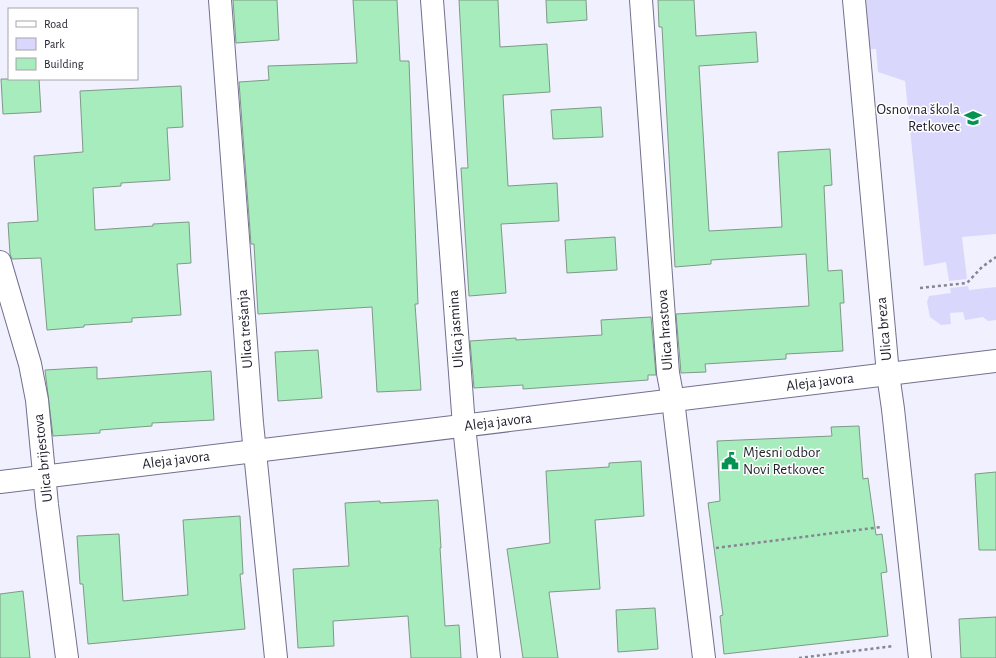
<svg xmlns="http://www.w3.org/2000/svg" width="996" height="658" font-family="'Alegreya Sans',sans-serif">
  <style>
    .green { fill: #dad7fc }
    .building { fill: #a7ecbd; stroke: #7d9a86 }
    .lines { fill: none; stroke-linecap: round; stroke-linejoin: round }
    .minor-casing { stroke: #72708d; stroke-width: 24 }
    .tertiary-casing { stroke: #72708d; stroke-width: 24 }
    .path { stroke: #868592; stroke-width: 2.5; stroke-dasharray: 3 3; stroke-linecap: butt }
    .minor { stroke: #fff; stroke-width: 22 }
    .tertiary { stroke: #fff; stroke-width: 22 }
    .labels { text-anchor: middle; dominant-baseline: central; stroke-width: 3; stroke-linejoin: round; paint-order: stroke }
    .poi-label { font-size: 15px; fill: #201f2b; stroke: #fff; text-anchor: end }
    .street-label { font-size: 15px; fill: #201f2b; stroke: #fff }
  </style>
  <rect width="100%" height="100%" fill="#f1f0fe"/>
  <path class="green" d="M865 0H996V234L962 237 967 279 949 281 946 262 924 266 905 81 878 72 876 49H870Z
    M968 286 969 290 996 287V320L988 321 983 317 965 320 963 312 950 313 951 324 941 325 930 317 927 302 929 296 951 293 950 288Z"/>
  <path class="building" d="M233 0H277L279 40 236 43Z
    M353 0H397L400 61H409L418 304H415L421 390 377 392 372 307 258 314 254 244H251L239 82 269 80 268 66 357 63Z
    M459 0H498L500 47 547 44 550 92 503 95 508 186 557 183 559 221 501 224 506 293 469 296 461 168H468Z
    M546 0H586L587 20 547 23Z
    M658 0H694L696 36 756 32 758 62 699 66 709 231 782 227 778 152 830 149 832 185 824 186 828 271 842 270 844 303H840L843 351 786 354V359L705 364 706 372 681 373 676 314 809 306 806 254 711 260V264L675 267 662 27H659Z
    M1 79H39L41 112 3 114Z
    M181 86 183 127 167 128 170 180 121 183V186L93 188 95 230 153 226V224L189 222 191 263 177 264 181 315 132 318V322L84 325V327L47 330 41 258 12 259 10 254 8 223 38 221 34 156 83 152 80 91Z
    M601 107 603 137 553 139 551 110Z
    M615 237 617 270 567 273 565 240Z
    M651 317 656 375H648V380L523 389V385L474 388 470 341 516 338V340L602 335 601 320Z
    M318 350 322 398 278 401 275 352Z
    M97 367V379L211 371 214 420 152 423V426L100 430V433L53 436 45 370Z
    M859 426 863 479 868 478 876 535 882 534 887 572 881 573 888 636 724 654 720 616 723 615 708 503 720 501 717 441 832 436 831 427Z
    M641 461 644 516 595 520 600 589 549 592 558 658H523L507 549 550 543 546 471 609 467V463Z
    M996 472V550H979L975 474Z
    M438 500 441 548H440L445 626 459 625 461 658H411L408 616 333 621 334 646 298 648 293 569 349 566 345 503 380 501V503Z
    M240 516 243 574H240L245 629 88 644 83 584H80L77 536 119 534 123 601 188 595 183 520Z
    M23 591 30 658H0V594Z
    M655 608 658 649 618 652 616 610Z
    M996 617V658H961L959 619Z"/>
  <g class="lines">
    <g class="minor-casing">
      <path id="minor" d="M220 0 252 423 276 658
        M432 0 464 426 489 658
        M641 0 668 373 673 400 704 658
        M854 0 888 374 893 409 920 658
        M0 262 30 364 37 400 47 505 67 658"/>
    </g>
    <g class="tertiary-casing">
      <path id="tertiary" d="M0 482 996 361"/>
    </g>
    <path class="path" d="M920 288 967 283 982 267 996 257
      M716 548 881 527
      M799 658 894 646"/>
    <use href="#minor" class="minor"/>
    <use href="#tertiary" class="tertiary"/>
  </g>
  <defs>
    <g id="school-bare" transform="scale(1.38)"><path d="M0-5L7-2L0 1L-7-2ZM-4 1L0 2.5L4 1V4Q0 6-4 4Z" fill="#039252" stroke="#fff" stroke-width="2.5" paint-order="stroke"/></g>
    <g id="civic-bare" transform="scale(1.38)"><path d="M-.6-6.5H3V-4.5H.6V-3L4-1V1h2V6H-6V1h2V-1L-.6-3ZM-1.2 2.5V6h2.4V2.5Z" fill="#039252" stroke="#fff" stroke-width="2.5" paint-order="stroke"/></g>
  </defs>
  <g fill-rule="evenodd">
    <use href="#school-bare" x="973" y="118"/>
    <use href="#civic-bare" x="730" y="461"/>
  </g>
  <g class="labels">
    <g class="poi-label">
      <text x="960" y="109">Osnovna škola<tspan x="960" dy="17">Retkovec</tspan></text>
      <text x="743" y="452" text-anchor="start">Mjesni odbor<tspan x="743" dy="17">Novi Retkovec</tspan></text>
    </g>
    <g class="street-label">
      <text transform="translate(245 329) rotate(-94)">Ulica trešanja</text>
      <text transform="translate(456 329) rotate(-94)">Ulica jasmina</text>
      <text transform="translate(884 329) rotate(-95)">Ulica breza</text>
      <text transform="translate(665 330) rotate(-94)">Ulica hrastova</text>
      <text transform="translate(820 382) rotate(-7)">Aleja javora</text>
      <text transform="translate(498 422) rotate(-7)">Aleja javora</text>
      <text transform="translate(43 458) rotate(-96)">Ulica brijestova</text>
      <text transform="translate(176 460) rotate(-7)">Aleja javora</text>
    </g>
  </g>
  <rect x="8" y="8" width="130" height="72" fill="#ffffff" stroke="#a6a5aa"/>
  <rect x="16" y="21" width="20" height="6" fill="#ffffff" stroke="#a6a5aa"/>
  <text x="44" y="28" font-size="12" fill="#201f2b">Road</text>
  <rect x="16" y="38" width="20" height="12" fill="#dad7fc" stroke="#a6a5aa"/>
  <text x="44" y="48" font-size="12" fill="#201f2b">Park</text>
  <rect x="16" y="58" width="20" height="12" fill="#a7ecbd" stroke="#a6a5aa"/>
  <text x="44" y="68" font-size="12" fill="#201f2b">Building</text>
</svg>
